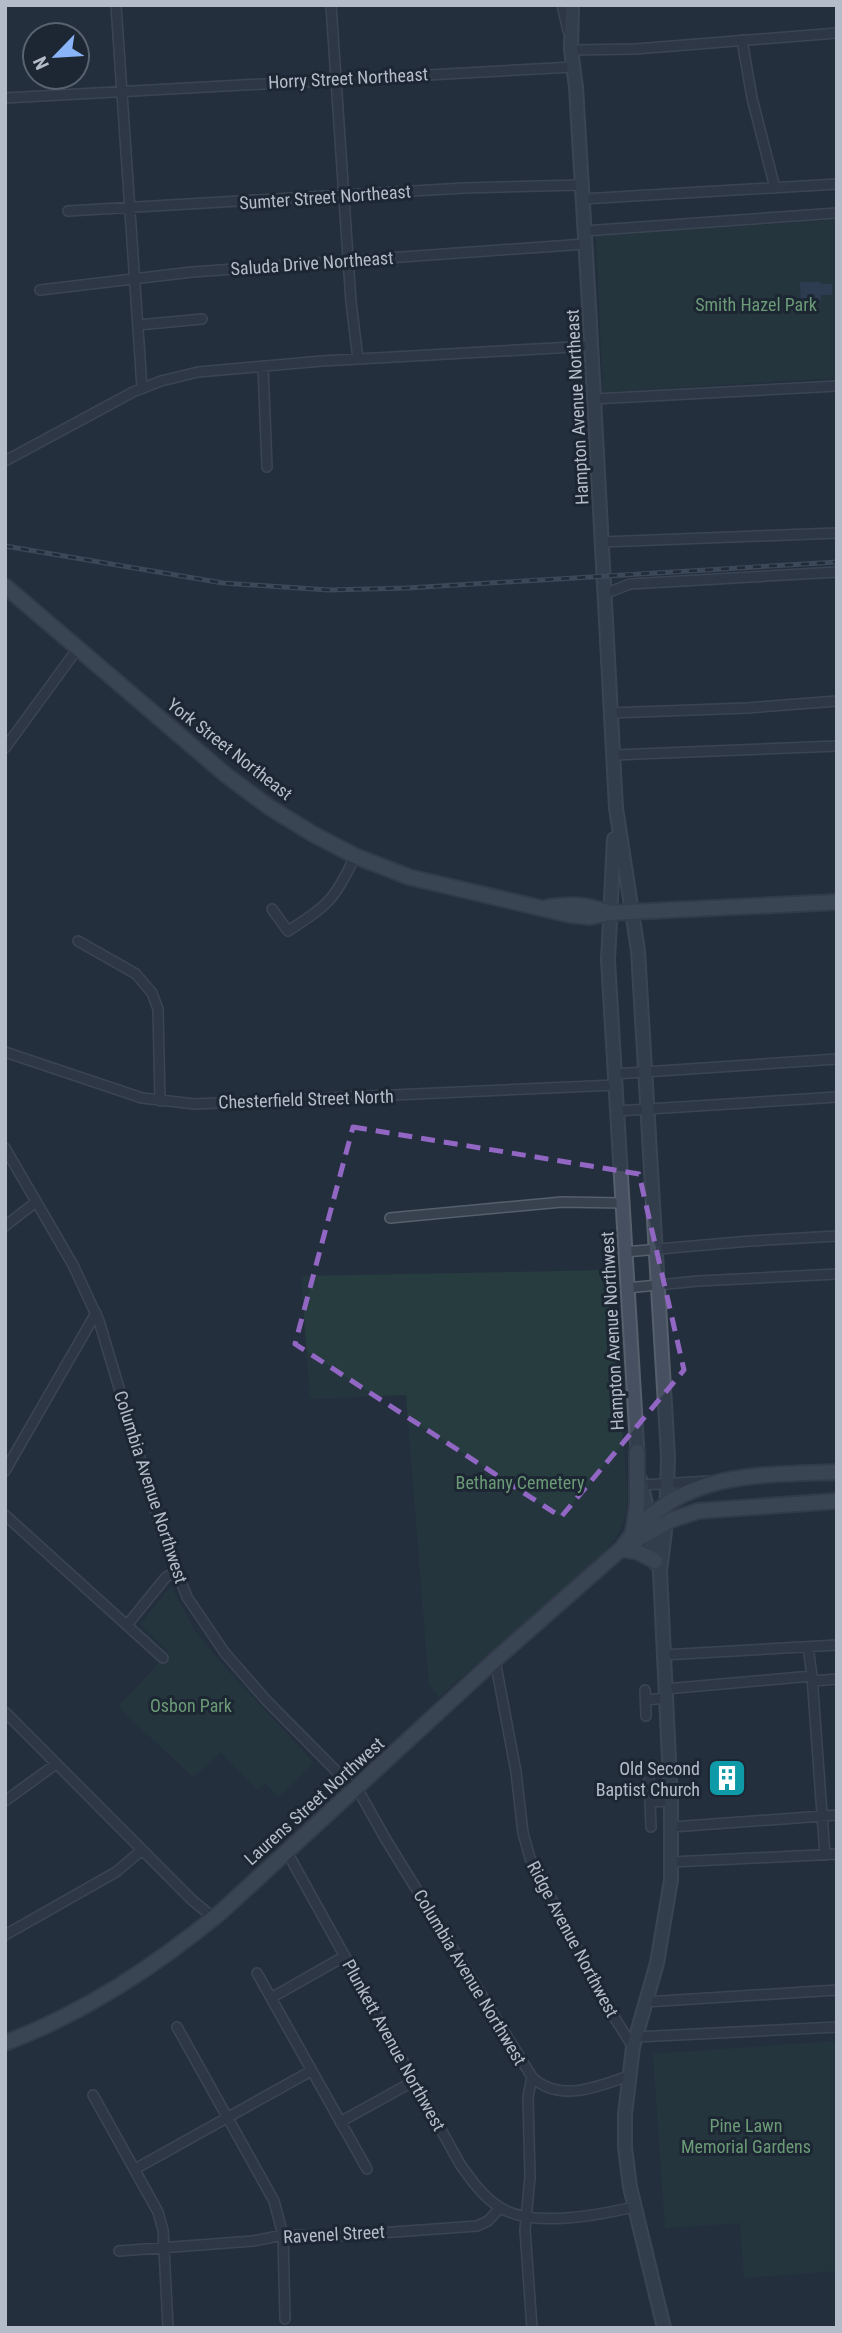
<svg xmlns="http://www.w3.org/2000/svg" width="842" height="2333" font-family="'Roboto Condensed',sans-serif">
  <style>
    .green { fill: #263c3f }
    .water { fill: #394c67 }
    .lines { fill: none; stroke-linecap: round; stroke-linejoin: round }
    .street-casing { stroke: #565f6c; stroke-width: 12 }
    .secondary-casing { stroke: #565f6c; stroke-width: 16 }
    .primary-casing { stroke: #414a57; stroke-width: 18 }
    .street { stroke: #38414e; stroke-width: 9 }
    .secondary { stroke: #465061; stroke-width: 12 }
    .primary { stroke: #56606e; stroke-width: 14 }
    .rail-casing { stroke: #5a6575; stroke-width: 5 }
    .rail { stroke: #1d2633; stroke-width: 2.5; stroke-dasharray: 8; stroke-linecap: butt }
    .marked { fill: none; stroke: #9266c3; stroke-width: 5; stroke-dasharray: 14 9; stroke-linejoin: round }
    .labels { text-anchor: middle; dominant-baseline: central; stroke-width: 6; stroke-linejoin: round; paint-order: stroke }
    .street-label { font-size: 18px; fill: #b4bcc9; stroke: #1d2633 }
    .park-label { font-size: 18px; fill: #6b9a76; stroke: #1d2633 }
    .poi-label { font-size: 18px; fill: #b4bcc9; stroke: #1d2633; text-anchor: end }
  </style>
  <rect width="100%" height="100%" fill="#242f3e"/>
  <path class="green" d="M837 220V378L603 392 596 236Z
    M609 1270 627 1487C629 1526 617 1540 590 1566L439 1697 429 1685 406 1395 310 1399 301 1276Z
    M171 1586 195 1631 215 1656 314 1763 278 1797 265 1783 257 1790 221 1752 193 1777 118 1707 169 1652 140 1624Z
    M837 2041V2271L744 2278 740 2223 665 2228 653 2054Z"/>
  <path class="water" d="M800 282H820L821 284H832V295H821V301L801 302Z"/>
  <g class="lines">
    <g class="street-casing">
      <path id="street" d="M116 5 142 388
        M331 5 351 302 358 359
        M562 5 568 31
        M742 40 752 98 775 188
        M570 45 571 50 635 49 837 33
        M5 98 573 67
        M582 199 837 184
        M68 211 464 188 581 185
        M584 231 837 213
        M40 290 192 272 585 244
        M138 325 202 319
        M263 366 267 467
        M593 399 837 386
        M5 461 133 392 161 381 198 372 322 361 591 346
        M602 542 837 533
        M604 594 630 584 837 572
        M610 713 747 708 837 701
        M5 748 78 648
        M613 755 837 746
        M272 909 288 931C328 905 335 900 355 856
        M78 941 136 974 152 993 158 1009 160 1101
        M5 1052 142 1098 195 1104 615 1085
        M614 1074 837 1059
        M617 1111 837 1097
        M5 1148 73 1265 99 1321 161 1528 187 1597 225 1653 266 1700 355 1790
        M390 1218 562 1202 622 1203
        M5 1226 36 1202
        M625 1252 750 1241 837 1236
        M627 1288 698 1281 837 1274
        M5 1471 96 1313
        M642 1485 710 1481
        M5 1515 163 1658
        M127 1625 166 1577 176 1572
        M808 1647 812 1676 825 1855
        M663 1655 837 1645
        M495 1660 516 1772 523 1833 530 1858 606 2004 633 2047
        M813 1681 837 1679
        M665 1689 812 1676
        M645 1690 646 1716
        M646 1700 665 1698
        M5 1712 192 1900 214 1918
        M649 1776 651 1827
        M357 1788 385 1838 532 2077C559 2103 598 2087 628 2076
        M5 1801 56 1764
        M650 1802 671 1801
        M672 1827 837 1815
        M287 1852 460 2164C471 2180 484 2198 501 2208 534 2228 598 2215 634 2207
        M672 1862 837 1854
        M5 1935 116 1872 142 1850
        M257 1973 367 2169
        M271 1998 345 1956
        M645 2002 837 1990
        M177 2027 274 2201 283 2235 285 2319
        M636 2037 837 2027
        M93 2095 158 2212 163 2230 168 2327
        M340 2122 414 2081
        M135 2169 311 2071
        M119 2251 253 2241 283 2235 338 2236 477 2226 488 2221 500 2208
        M532 2328 525 2230 530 2177 528 2097 532 2077"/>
    </g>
    <g class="secondary-casing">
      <path id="secondary" d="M572 5 571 50 576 87 589 305 616 808 638 951 668 1456 666 1523 660 1572 671 1801V1880L657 1963 633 2047 625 2114V2147L630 2187 664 2328
        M614 839 608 960 638 1461
        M640 1479 649 1516 656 1564"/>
    </g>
    <g class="primary-casing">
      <path id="primary" d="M5 586 226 775 269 807 313 834 355 856 409 877 570 915 590 917 609 913 837 902
        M549 907C571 904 588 904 608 913
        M633 1531 637 1506V1452
        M624 1545C678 1471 754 1475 837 1472
        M621 1549 638 1552 655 1561
        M5 2043C86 2012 155 1966 221 1912L495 1660 621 1549 671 1520 698 1511 837 1501"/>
    </g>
    <use href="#street" class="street"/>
    <use href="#secondary" class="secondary"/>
    <use href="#primary" class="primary"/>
    <g class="rail-casing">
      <path id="rail" d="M5 546 223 583 329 590 407 588 837 562"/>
    </g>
    <use href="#rail" class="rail"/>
  </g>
  <path d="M0 0H842V2333H0ZM353 1127 639 1174 684 1370 561 1517 295 1344Z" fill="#242f3e" fill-opacity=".55" fill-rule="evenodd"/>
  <path class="marked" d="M353 1127 639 1174 684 1370 561 1517 295 1344Z"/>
  <defs>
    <g id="building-square" transform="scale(2.0125)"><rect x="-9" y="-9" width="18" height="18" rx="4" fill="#0f9aa8" stroke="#1d2633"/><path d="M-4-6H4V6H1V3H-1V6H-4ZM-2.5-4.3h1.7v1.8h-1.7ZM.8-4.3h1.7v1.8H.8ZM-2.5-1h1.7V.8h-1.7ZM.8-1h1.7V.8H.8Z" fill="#fff"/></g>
  </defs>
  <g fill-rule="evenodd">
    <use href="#building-square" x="727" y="1778"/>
  </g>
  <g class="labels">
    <g class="street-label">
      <text transform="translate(348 78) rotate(-3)">Horry Street Northeast</text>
      <text transform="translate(325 197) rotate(-4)">Sumter Street Northeast</text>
      <text transform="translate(312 263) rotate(-4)">Saluda Drive Northeast</text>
      <text transform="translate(577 407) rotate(-93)">Hampton Avenue Northeast</text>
      <text transform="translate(230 749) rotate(38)">York Street Northeast</text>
      <text transform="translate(306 1099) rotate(-2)">Chesterfield Street North</text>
      <text transform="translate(612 1331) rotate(-93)">Hampton Avenue Northwest</text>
      <text transform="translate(151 1487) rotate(72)">Columbia Avenue Northwest</text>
      <text transform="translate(314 1801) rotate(-42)">Laurens Street Northwest</text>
      <text transform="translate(573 1939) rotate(62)">Ridge Avenue Northwest</text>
      <text transform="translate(470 1977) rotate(59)">Columbia Avenue Northwest</text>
      <text transform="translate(394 2045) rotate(61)">Plunkett Avenue Northwest</text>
      <text transform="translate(334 2234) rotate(-3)">Ravenel Street</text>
    </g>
    <g class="park-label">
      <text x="756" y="304">Smith Hazel Park</text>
      <text x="520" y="1482">Bethany Cemetery</text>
      <text x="191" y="1705">Osbon Park</text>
      <text x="746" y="2125">Pine Lawn<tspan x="746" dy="21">Memorial Gardens</tspan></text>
    </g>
    <g class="poi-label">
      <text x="700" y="1768">Old Second<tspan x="700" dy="21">Baptist Church</tspan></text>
    </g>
  </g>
  <rect width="842" height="2333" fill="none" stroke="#b4bcc9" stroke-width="14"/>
  <g transform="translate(56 56) rotate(245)"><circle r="33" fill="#1d2633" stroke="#59626f" stroke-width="2"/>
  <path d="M0-5L12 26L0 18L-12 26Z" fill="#8ab4f8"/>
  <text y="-10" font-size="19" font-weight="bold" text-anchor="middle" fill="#b4bcc9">N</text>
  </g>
</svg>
